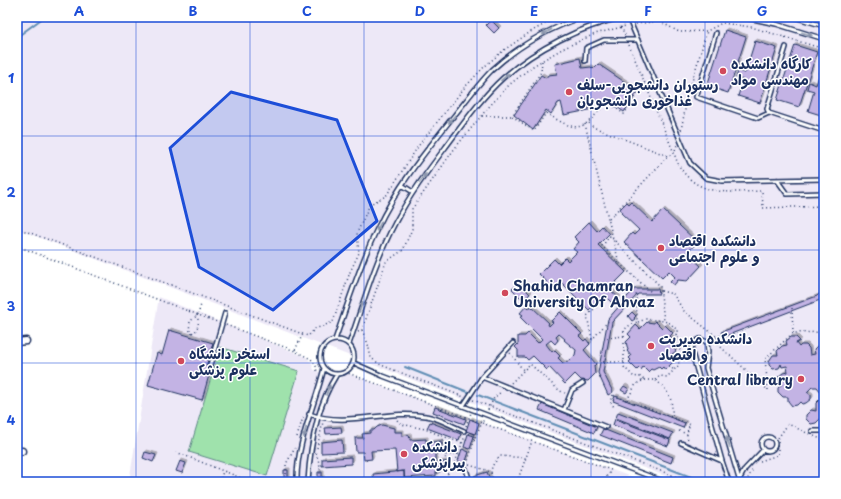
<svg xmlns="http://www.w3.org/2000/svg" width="841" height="499" font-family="'Playpen Sans','Playpen Sans Arabic',sans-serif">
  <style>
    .built { fill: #ede8f7 }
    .green { fill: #9fe2ac; stroke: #5d8885 }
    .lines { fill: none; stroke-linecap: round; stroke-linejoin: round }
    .stream { stroke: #608eb5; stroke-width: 2 }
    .building { fill: #c3b3e4; stroke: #1b2f5e; fill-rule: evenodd; filter: url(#shadow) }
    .service-casing { stroke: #1b2f5e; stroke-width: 6 }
    .minor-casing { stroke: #1b2f5e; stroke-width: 9 }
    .path { stroke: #1b2f5e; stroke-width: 1.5; stroke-dasharray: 1 3; stroke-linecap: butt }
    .service { stroke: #fff; stroke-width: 3 }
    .minor { stroke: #fff; stroke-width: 6 }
    .oneway { fill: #8d97ae }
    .marked { fill: #1d4ed8; fill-opacity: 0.2; stroke: #1d4ed8; stroke-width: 3; stroke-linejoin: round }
    .grid { fill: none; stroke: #1d4ed8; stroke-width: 1; stroke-opacity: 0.55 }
    .poi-dot { fill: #d1495b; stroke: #fff; stroke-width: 1.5 }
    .labels { text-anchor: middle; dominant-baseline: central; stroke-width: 3; stroke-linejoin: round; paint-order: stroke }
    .poi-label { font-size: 14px; font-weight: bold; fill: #1b2f5e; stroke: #fff; text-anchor: start }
    .neatline { fill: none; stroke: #1d4ed8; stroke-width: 1.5 }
    .grid-label { font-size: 13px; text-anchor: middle; font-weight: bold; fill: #1d4ed8 }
  </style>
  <defs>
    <filter id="shadow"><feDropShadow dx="2" dy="-2" stdDeviation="0" flood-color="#0004"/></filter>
  </defs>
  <rect width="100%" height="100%" fill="#fff"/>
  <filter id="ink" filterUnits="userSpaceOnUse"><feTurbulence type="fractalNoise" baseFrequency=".025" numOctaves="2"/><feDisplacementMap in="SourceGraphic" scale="8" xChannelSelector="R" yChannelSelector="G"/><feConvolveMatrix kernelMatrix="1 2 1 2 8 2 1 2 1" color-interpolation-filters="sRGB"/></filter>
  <g filter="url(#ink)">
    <path class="built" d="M25 17H824V482H681L17 229V23Z
      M159 297 306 357 311 362 314 370 339 380 343 376 349 374 645 482H129Z"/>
    <path class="green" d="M220 347 299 371 267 476 189 452Z"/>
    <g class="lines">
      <path class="stream" d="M17 37 44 17
        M405 367 468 392
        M478 395 704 482"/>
    </g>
    <path class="building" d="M491 20 499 28 494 33 486 25Z
      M725 30 746 37 728 93 707 86Z
      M755 41 777 48 760 103 738 96 743 80 736 78 738 71 745 73Z
      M795 45 817 52 799 107 777 100Z
      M580 58 582 68 591 67 593 69 598 64 638 91 624 112 606 99 601 104 591 98H587L589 110 564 115 561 102 558 103 551 114 546 110 533 130 514 115 541 75 546 78 548 75 557 74 555 64Z
      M824 59V116L808 111 814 91 807 89 809 82 816 85Z
      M627 202 629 204 631 202 652 222 663 210 697 242 687 253 701 266 687 281 678 280 674 285 670 282 675 277 669 271 662 278 624 242 632 233 634 235 639 230 621 213 622 212 620 209Z
      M589 222 597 231 602 226 609 234 598 245 626 272 609 289 619 298 613 304 604 295 589 310 562 283 552 293 545 286 548 283 539 274 554 259 559 264 565 258 568 261 577 252 573 249 579 242 574 237Z
      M519 283 530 294 523 300 512 289Z
      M634 289H658L659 294H638L612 322 603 372 613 392 608 395 598 373 608 319Z
      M824 289V296L820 300 723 337 721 332 817 296Z
      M526 306 529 309 531 306 549 323 548 324 549 326 553 322 551 321 560 312 582 334 579 336 584 341 586 339 590 344 584 350 596 364 594 366 595 374 588 381 581 380 575 374 565 384 549 367 547 370 533 356 528 360 525 357H518V350L515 347 518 344V336H525L528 333 538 343 542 339 520 317 523 315 520 313ZM559 334 565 339 564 340 576 350 575 355 568 362 563 363 558 358 560 356 554 350 552 352 546 344 551 340 555 344 558 340 556 337Z
      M632 312 636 316 634 318 635 319 632 321 628 316Z
      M655 321 662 328 665 325 673 333 670 336 675 341 674 343 673 348 676 351 671 355 675 360 665 370 663 367 661 369 659 367 653 370 651 369 648 372 643 367 641 370 639 368 637 370 629 362 631 360 629 358 631 356 627 351 628 350 626 342 631 337 628 334 636 325 640 329 647 322 654 323Z
      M169 330 213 343 206 367 211 368 202 400 148 385 157 353 162 355Z
      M791 337H796L800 341 796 343 799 347 801 345H806L809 348 810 355 815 354 814 349 818 345 823 344 824 339V418L820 419 816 423 811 424 806 419V415L811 410 816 411V403L821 398V392L817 387H812L807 392 811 395V399L806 403 802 404 800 402 797 405 792 406 788 401V397H783L778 392V388L782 384 779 382 778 377 783 373 788 372 787 366 782 367 781 364 779 368 773 369 769 365V361L773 355H778L777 351 782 346 787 345 786 341Z
      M624 386 629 389 626 393 621 390Z
      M615 396 685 423 683 428 613 401Z
      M542 404 597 427 594 433 539 410Z
      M435 407 466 419 464 424 433 412Z
      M618 412 673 433 670 439 616 418Z
      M470 419 479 423 475 434 466 431Z
      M615 419 670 440 668 446 613 425Z
      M430 422 461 434 459 440 427 428Z
      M382 425 394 428V432H402V436L409 435 410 440 426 439V443L441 441 442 453H435V463L445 462V467H439L440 472H436V476L404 478V471L397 472 395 450 371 451 372 459 364 460 363 452H356L355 438H363L362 434 370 433V430H374L377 427Z
      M341 427 342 433 326 434 325 428Z
      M603 429 673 457 671 463 600 435Z
      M468 434 474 436 470 449 464 447Z
      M342 440 343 452 321 453V442Z
      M462 449 469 452 465 464 458 461Z
      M145 452 156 455 153 462 143 458Z
      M351 457V464L322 466V459Z
      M180 461 186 463 182 473 176 471Z
      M284 470H288V482H284Z
      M404 471 405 482 436 479V482H374L373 474Z
      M318 472H322V482H318Z
      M487 472 491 482H476L474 476Z"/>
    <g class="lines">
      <g class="service-casing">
        <path id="service" d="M628 17 690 163 706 178 722 181 824 179
          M743 17 776 24 824 39
          M794 17 824 26
          M716 33 696 97 758 118 769 113 824 131
          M585 61 586 48 604 40H638
          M769 113 767 109 786 47
          M777 180 787 194 824 193
          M402 185 413 192
          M320 357a17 17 0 1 1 34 0a17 17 0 1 1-34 0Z
          M335 340C348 303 360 264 377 229 396 188 425 152 453 117 466 101 478 84 492 70 518 46 550 28 583 17
          M349 344C363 304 375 261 395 223 409 196 427 172 445 148 463 124 481 98 503 78 537 48 580 27 623 17
          M354 363 383 376 665 482
          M210 365 225 313
          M482 377 513 343
          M463 406 482 377 606 427
          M564 410 572 390 583 383
          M309 414C348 428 387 409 426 416 439 418 452 426 464 431
          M812 431H824
          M761 444a7 7 0 1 1 14 0a7 7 0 1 1-14 0Z
          M681 443 722 461
          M466 469 470 482
          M297 482C296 443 315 406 324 368
          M308 482C310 446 317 405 337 374
          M729 482 722 461 691 349 693 343 700 339 707 342 708 352 706 368 739 479
          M738 482 745 469 763 450"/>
      </g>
      <g class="minor-casing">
        <path id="minor" d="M17 342 26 341
          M17 451H22"/>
      </g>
      <path class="path" d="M664 17V23
        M636 24 659 21 679 32 707 31 722 23 751 27 824 49
        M621 27 625 35
        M629 45 674 153C676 159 678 165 682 170 700 197 734 192 762 191L763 208 824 206
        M542 61 541 72 512 116 534 131 546 113C578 133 583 133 606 101L624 114 645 83
        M482 116H512
        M589 123 593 127 668 156 674 153 677 145
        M585 124 619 263 651 292
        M681 130 688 95 707 31
        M609 219 668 156
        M17 228 308 336 315 329 333 322 350 272 359 253 357 233 370 204 386 196 419 145 465 87 485 66 504 50 532 31 558 17
        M17 246 217 322
        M619 263 602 246 610 236 660 286 664 321 670 323 678 331 676 334 677 337 683 342 680 345 679 349 688 359
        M661 291 673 294 684 311 717 337
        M792 308 793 333
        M197 315C199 322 199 327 194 333L190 332C188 318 192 322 198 314 199 312 200 307 201 305
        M638 322 646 319 664 321
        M226 325 295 351 311 359 316 366 317 372
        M362 330 368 344 371 358 381 365 464 397
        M358 332 362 330 386 262 403 250 412 229V209L455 148 487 109 509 85 533 66 562 49 595 34 626 26
        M191 337 192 332
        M607 338 624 336
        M592 339 587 316 606 297
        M712 339 768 390
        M712 339 722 335
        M589 343 610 319
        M295 350 303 334
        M510 353 524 371
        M603 362H624
        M669 366 674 370
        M345 372 482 423 484 419
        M644 380H655C669 390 673 399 672 416
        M655 380 660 376 667 377 679 365 678 356 681 353
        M511 383 530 364 560 391 565 393
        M768 390 765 359 793 333 824 332
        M610 394 690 424C688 429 685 436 689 441
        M613 395 610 401 614 407
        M473 400 690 482
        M627 400 636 384 644 380 639 376 634 377 624 367V330L630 325 637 322 636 292
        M488 410 494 398 502 391
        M397 420 401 424 425 429 442 436 443 453 445 455
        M466 426 471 413
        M679 431 687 434
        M469 433 476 435
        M442 436 462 443
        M814 436 823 440
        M297 437 304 414
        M317 448 323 422
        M176 452 251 482
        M316 453 320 466V482
        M458 454 454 465 463 468
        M760 461 778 455V438L788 424 809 434
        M467 464 476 435 482 423 611 470C606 479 601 481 592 482
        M469 465 486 470 491 473 492 466 500 456 526 458
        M491 473 494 482
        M220 482 223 471
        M286 482V464L295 448
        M449 482 445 455 458 454 465 436
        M517 482 532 441
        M746 482 753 469"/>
      <use href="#service" class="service"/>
      <use href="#minor" class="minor"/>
    </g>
    <defs><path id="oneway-solid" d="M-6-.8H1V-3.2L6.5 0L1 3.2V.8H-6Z"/></defs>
    <g class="oneway">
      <use href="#oneway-solid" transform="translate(547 32) rotate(150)"/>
      <use href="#oneway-solid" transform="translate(807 34) rotate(18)"/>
      <use href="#oneway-solid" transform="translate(505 77) rotate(-41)"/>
      <use href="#oneway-solid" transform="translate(452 119) rotate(129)"/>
      <use href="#oneway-solid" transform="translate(423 178) rotate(-54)"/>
      <use href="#oneway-solid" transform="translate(379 226) rotate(118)"/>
      <use href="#oneway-solid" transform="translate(361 307) rotate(-71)"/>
      <use href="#oneway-solid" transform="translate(328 390) rotate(-69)"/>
      <use href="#oneway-solid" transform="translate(305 432) rotate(104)"/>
      <use href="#oneway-solid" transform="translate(728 442) rotate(-107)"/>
    </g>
  </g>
  <path class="marked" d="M231 92 337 120 377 221 273 310 199 267 170 148Z"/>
  <path class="grid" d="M136 17V482M250 17V482M364 17V482M477 17V482M591 17V482M705 17V482M17 136H824M17 250H824M17 363H824"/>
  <g class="poi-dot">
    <circle cx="723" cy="71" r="4"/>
    <circle cx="569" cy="92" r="4"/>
    <circle cx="661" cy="248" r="4"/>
    <circle cx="505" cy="293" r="4"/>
    <circle cx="651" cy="346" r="4"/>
    <circle cx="181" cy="361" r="4"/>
    <circle cx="801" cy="379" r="4"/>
    <circle cx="404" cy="454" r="4"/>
  </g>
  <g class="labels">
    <g class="poi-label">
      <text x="731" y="63">کارگاه دانشکده<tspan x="731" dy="16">مهندسی مواد</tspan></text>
      <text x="577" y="84">رستوران دانشجویی-سلف<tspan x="577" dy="16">غذاخوری دانشجویان</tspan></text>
      <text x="669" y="240">دانشکده اقتصاد<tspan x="669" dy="16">و علوم اجتماعی</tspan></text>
      <text x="513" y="285">Shahid Chamran<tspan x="513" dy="16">University Of Ahvaz</tspan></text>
      <text x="659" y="338">دانشکده مدیریت<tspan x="659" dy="16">و اقتصاد</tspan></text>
      <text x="189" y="353">استخر دانشگاه<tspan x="189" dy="16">علوم پزشکی</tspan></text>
      <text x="793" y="379" text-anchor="end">Central library</text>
      <text x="412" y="446">دانشکده<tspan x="412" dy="16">پیراپزشکی</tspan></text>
    </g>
  </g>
  <rect width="841" height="499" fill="none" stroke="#fff" stroke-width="44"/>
  <rect x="22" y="22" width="797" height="455" class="neatline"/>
  <g class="grid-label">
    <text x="79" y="16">A</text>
    <text x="193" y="16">B</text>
    <text x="307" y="16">C</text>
    <text x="420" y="16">D</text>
    <text x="534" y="16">E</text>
    <text x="648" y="16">F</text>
    <text x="762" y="16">G</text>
    <text x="11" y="83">1</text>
    <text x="11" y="197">2</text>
    <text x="11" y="311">3</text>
    <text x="11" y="425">4</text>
  </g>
</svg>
